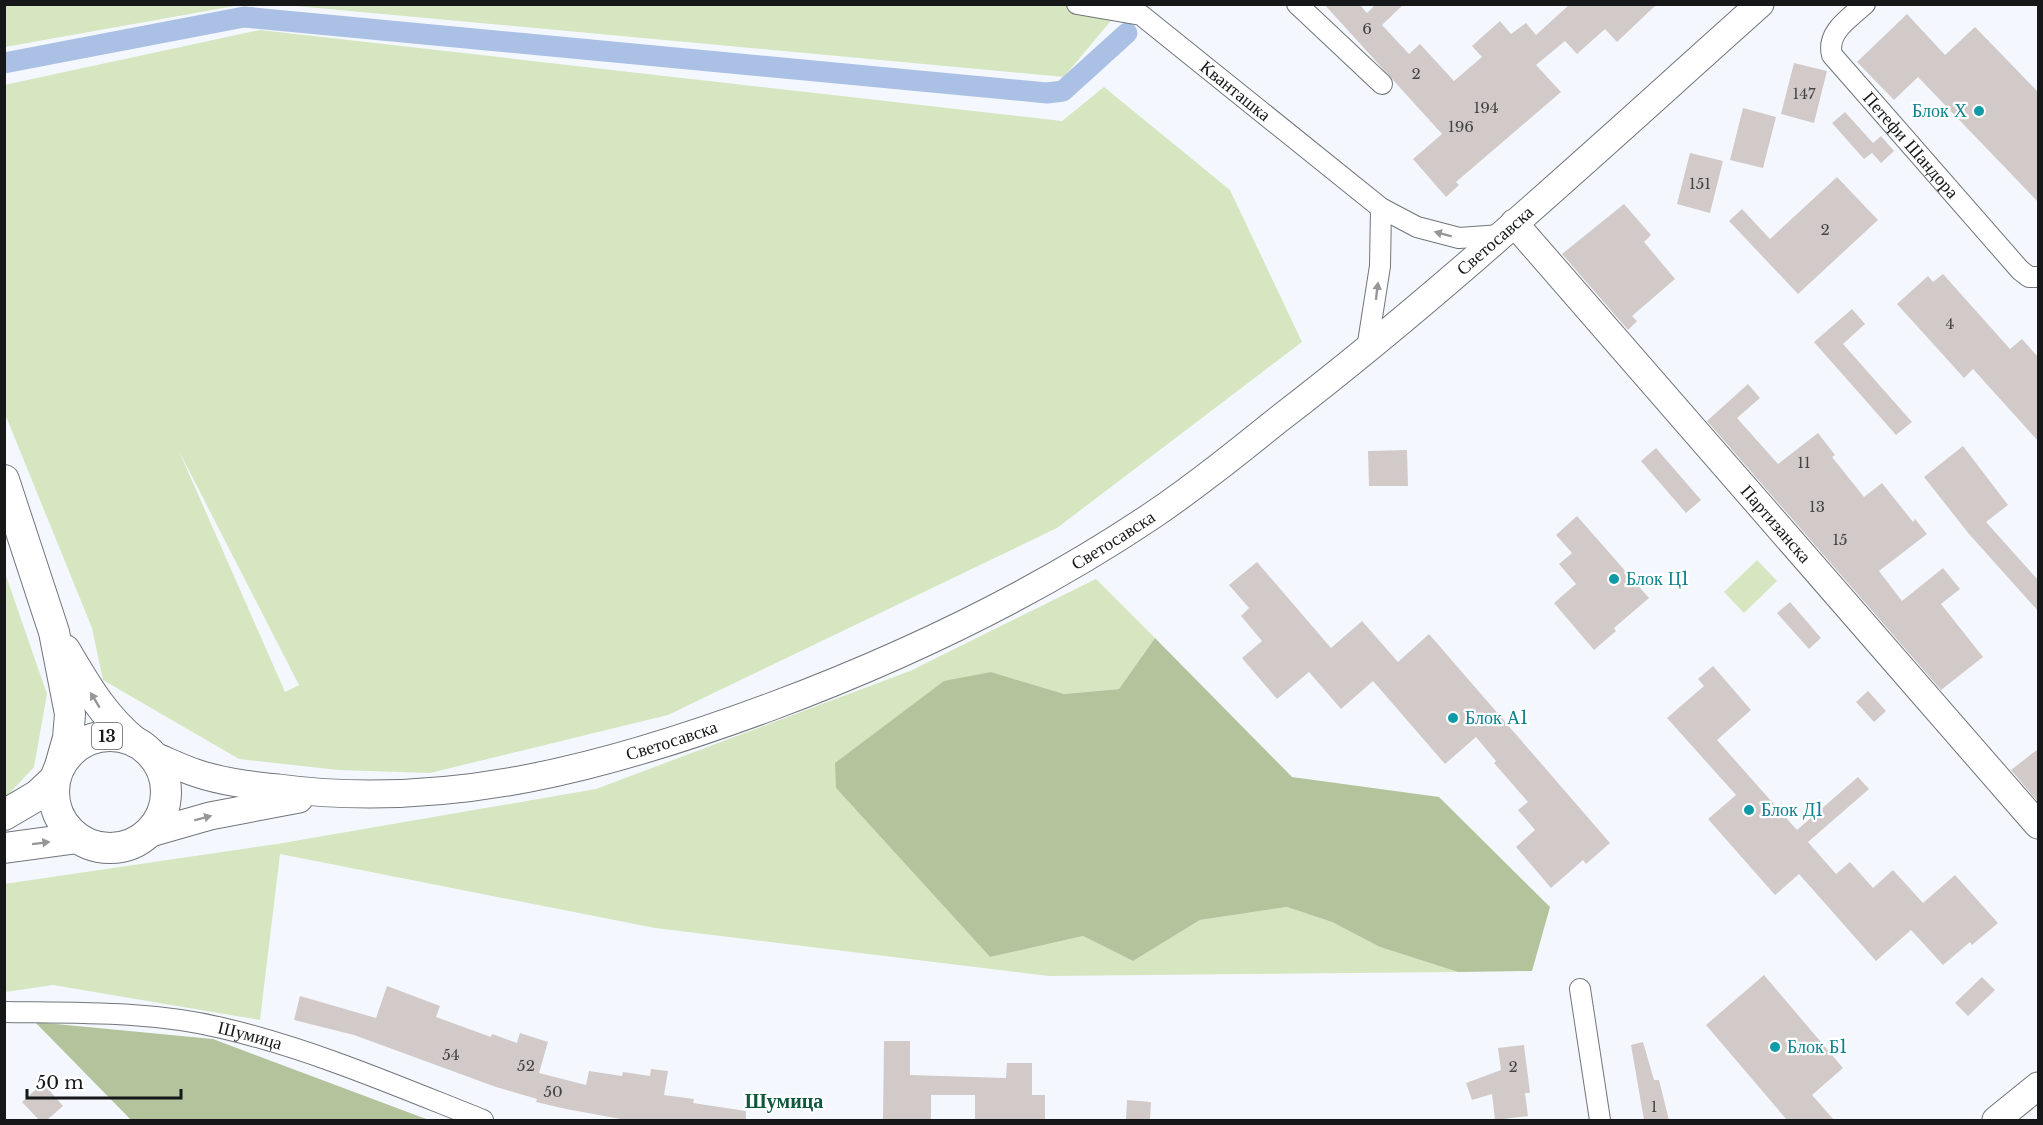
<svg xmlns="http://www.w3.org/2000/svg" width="2043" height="1125" font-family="'Libre Baskerville',serif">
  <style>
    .green { fill: #d5e6c0; fill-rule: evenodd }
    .forest { fill: #b3c49d }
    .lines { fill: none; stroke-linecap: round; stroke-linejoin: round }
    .canal { stroke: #aac1e5; stroke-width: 21 }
    .building { fill: #d2cac8 }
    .street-casing { stroke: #71757a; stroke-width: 22 }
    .secondary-casing { stroke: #71757a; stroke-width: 29 }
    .primary-casing { stroke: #71757a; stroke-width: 32 }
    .street { stroke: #fff; stroke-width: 20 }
    .secondary { stroke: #fff; stroke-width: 27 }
    .primary { stroke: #fff; stroke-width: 30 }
    .oneway { fill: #969798 }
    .culture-dot { fill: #0f9aa8; stroke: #fff; stroke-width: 2 }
    .labels { text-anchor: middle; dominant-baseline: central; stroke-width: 4.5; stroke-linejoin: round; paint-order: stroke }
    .number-label { font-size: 15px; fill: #444445 }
    .shield { fill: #fff; stroke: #5b5d5e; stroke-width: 1.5 }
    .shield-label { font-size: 16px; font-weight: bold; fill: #151719 }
    .street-label { font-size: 18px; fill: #151719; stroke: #fff }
    .culture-label { font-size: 18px; fill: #0d838f; stroke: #fff; text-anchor: start }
    .neighbourhood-label { font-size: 20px; font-weight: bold; fill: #10573e; stroke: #fff }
  </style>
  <rect width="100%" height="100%" fill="#f4f8fe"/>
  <path class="green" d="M5 4H240V5L5 47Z
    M285 5H1124L1064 77Z
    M260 30 1062 121 1104 87 1230 190 1302 342 1057 528 668 715 430 773 338 770 239 759 103 680 92 628 5 414 4 85ZM179 451 299 685 285 692Z
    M1757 560 1777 581 1744 613 1724 592Z
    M4 570 47 694 34 767 5 798Z
    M1096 579 1155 638 1119 689 1064 694 991 672 836 788 990 957 1083 936 1133 961 1200 920 1287 907 1332 922 1380 947 1458 972 1049 976 655 928 280 854 260 1020 53 985 5 992 4 884 277 844 596 789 910 671Z"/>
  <path class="forest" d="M1155 638 1292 777 1439 797 1550 907 1532 971 1458 972 1380 947 1332 922 1287 907 1200 920 1133 961 1083 936 990 957 836 788 835 763 944 681 991 672 1064 694 1119 689Z
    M35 1022 213 1039 429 1120H131Z"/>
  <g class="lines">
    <path class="canal" d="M4 63 244 17 1047 93 1063 91 1127 33"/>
  </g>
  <path class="building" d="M1324 4H1359L1367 13 1376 4H1404L1382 25 1409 54 1420 44 1454 81 1482 57 1472 46 1500 21 1511 34 1526 23 1536 35 1570 4H1657L1617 42 1605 29 1577 54 1565 41 1536 65 1561 92 1456 182 1459 185 1446 197 1413 159 1442 134Z
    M1907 14 1945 55 1975 27 2038 92V202L1918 77 1894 100 1857 62Z
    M1794 63 1827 71 1814 123 1781 114Z
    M1743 108 1776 117 1763 168 1730 160Z
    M1845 112 1873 143 1881 136 1894 151 1881 163 1872 153 1864 159 1832 123Z
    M1690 153 1723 161 1710 213 1677 204Z
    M1837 177 1878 220 1798 294 1729 221 1742 209 1770 239Z
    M1624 204 1651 235 1644 242 1675 279 1632 316 1637 321 1628 330 1562 254Z
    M1943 274 2010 349 2022 339 2038 357V441L1973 369 1964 378 1897 304 1928 276 1933 282Z
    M1852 309 1865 324 1843 344 1912 422 1896 435 1814 342Z
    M1748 384 1760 398 1737 418 1778 464 1818 433 1835 455 1832 457 1864 497 1882 483 1913 522 1915 519 1927 534 1879 571 1902 601 1943 568 1960 589 1941 604 1983 657 1941 690 1707 421Z
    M1963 446 2008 505 1986 522 2038 580V611L1969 534 1924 477Z
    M1656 448 1701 500 1686 513 1641 461Z
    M1407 450 1408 486H1369L1368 451Z
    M1577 516 1649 598 1614 628 1616 631 1594 650 1554 603 1576 584 1559 564 1572 553 1556 535Z
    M1257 562 1331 648 1362 621 1398 662 1429 634 1610 843 1586 864 1583 860 1551 888 1516 847 1535 830 1518 810 1528 802 1494 763 1496 761 1476 737 1445 764 1373 681 1341 709 1309 672 1277 699 1242 658 1262 641 1241 616 1249 608 1229 585Z
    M1790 602 1821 638 1809 649 1777 613Z
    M1713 666 1751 710 1717 740 1797 830 1858 777 1869 789 1808 842 1836 874 1850 862 1873 888 1893 870 1923 903 1955 875 1998 923 1972 945 1970 942 1943 965 1911 930 1876 961 1799 874 1775 895 1708 819 1736 795 1667 718 1704 686 1698 679Z
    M1868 691 1886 711 1874 722 1856 702Z
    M2038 749V802L2011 770Z
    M1764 975 1843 1068 1812 1095 1834 1120H1787L1706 1025Z
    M1982 977 1995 990 1968 1016 1955 1003Z
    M387 986 440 1006 436 1017 491 1037 492 1034 517 1043 520 1033 548 1042 539 1073 586 1085 589 1071 622 1076 623 1072 650 1076 651 1069 668 1071 664 1095 694 1099 693 1103 746 1111V1120H626L566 1109 536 1102 537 1099 496 1087 354 1035 294 1020 300 996 376 1018Z
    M884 1041H910V1075L1006 1078 1007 1063H1032V1095H1045V1120H975V1095H931V1120H883Z
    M1643 1042 1654 1080H1659L1669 1120H1644L1631 1045Z
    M1524 1045 1530 1093H1525L1528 1116 1495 1120 1492 1094 1472 1100 1466 1083 1501 1070 1498 1048Z
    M43 1083 63 1106 47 1120H39L22 1102Z
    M1127 1100 1151 1102 1150 1120H1126Z"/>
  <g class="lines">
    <g class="street-casing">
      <g id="street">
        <path id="s1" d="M1077 4 1141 15 1381 208 1417 227 1459 238 1501 235"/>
        <path d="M1297 4 1382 84"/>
        <path id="s2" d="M1865 4C1850 18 1826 32 1832 55L2020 270 2029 277H2038"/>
        <path d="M1367 349 1380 266 1381 208"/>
        <path d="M1580 989 1600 1120"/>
        <path id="s3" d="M4 1012C77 1013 151 1011 222 1028 312 1049 397 1086 483 1120"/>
      </g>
    </g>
    <g class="secondary-casing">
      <g id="secondary">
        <path id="s4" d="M1514 223 2038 825"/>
        <path id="s5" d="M152 755C167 761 181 768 196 773 222 782 250 785 278 788 449 811 611 766 770 707 904 657 1034 595 1153 515 1197 485 1238 452 1279 419 1447 290 1602 145 1760 4"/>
        <path d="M147 834 210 816 299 799"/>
        <path d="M1996 1120 2038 1086"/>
      </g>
    </g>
    <g class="primary-casing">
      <path id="primary" d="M4 480 54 632 70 714 68 738 60 766
        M65 650C86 685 103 716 135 742
        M54 792a56 56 0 1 1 112 0a56 56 0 1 1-112 0Z
        M4 815 38 795 55 779
        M4 848 78 838"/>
    </g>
    <use href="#street" class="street"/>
    <use href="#secondary" class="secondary"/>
    <use href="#primary" class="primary"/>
  </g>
  <defs><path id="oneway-solid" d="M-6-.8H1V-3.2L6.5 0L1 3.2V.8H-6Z" transform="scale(1.5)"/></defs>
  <g class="oneway">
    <use href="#oneway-solid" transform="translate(1443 234) rotate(-165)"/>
    <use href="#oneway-solid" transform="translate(1377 291) rotate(-83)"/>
    <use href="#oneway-solid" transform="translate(95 700) rotate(-121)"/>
    <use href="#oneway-solid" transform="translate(203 818) rotate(-15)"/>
    <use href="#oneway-solid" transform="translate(41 843) rotate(-7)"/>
  </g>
  <g class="culture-dot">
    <circle cx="1979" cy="111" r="6"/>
    <circle cx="1614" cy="579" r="6"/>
    <circle cx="1453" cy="718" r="6"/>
    <circle cx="1749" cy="810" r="6"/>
    <circle cx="1775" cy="1047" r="6"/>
  </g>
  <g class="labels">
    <g class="number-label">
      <text x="1367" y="28">6</text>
      <text x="1416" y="73">2</text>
      <text x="1804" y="93">147</text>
      <text x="1486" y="107">194</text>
      <text x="1461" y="126">196</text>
      <text x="1700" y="183">151</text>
      <text x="1825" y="229">2</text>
      <text x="1950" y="323">4</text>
      <text x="1804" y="462">11</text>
      <text x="1817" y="506">13</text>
      <text x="1840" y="539">15</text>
      <text x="451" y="1054">54</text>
      <text x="526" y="1065">52</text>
      <text x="1513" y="1066">2</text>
      <text x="553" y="1091">50</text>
      <text x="1654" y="1106">1</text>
    </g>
    <rect class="shield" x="92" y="723" width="30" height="26" rx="4.5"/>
    <g class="shield-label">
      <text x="107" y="736">13</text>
    </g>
    <g class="street-label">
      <text stroke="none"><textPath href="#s1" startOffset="186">Кванташка</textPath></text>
      <text stroke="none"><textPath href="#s2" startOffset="184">Петефи Шандора</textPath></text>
      <text stroke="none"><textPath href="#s5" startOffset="1503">Светосавска</textPath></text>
      <text stroke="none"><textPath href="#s4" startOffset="399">Партизанска</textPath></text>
      <text stroke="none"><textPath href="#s5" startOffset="1017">Светосавска</textPath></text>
      <text stroke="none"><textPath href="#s5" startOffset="531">Светосавска</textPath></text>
      <text stroke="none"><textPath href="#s3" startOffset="248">Шумица</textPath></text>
    </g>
    <g class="culture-label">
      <text x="1967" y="111" text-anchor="end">Блок Х</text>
      <text x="1626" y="579">Блок Ц1</text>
      <text x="1465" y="718">Блок А1</text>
      <text x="1761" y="810">Блок Д1</text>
      <text x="1787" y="1047">Блок Б1</text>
    </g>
    <g class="neighbourhood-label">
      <text x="784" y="1101">Шумица</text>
    </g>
  </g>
  <rect width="2043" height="1125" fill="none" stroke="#151719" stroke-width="12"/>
  <path d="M27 1089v9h154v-9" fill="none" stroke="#151719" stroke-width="3"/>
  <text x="36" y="1089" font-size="18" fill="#151719" stroke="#ffffff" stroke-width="4.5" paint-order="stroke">50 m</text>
</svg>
